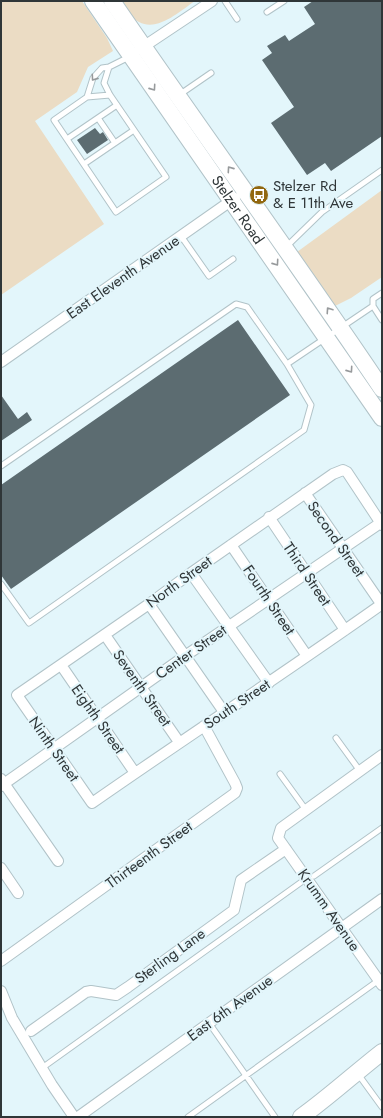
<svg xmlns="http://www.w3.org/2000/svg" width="383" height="1118" font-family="Jost,sans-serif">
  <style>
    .green { fill: #ebdcc4 }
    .building { fill: #5c6c71 }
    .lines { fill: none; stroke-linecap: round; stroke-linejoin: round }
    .lane-casing { stroke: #b1c3c8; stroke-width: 7 }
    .street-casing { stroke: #b1c3c8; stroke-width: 12 }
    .primary-casing { stroke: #b1c3c8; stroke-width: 18 }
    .lane { stroke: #fff; stroke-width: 5 }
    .street { stroke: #fff; stroke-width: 10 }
    .primary { stroke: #fff; stroke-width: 16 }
    .oneway { stroke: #979a9c }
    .labels { text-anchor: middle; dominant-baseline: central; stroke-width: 4; stroke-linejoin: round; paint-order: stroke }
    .poi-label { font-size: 15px; fill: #2f3638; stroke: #e3f6fb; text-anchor: start }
    .street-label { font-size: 15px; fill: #2f3638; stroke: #e3f6fb }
  </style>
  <rect width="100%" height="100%" fill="#e3f6fb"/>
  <path class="green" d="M1 1H82L107 38 113 51 88 67 77 92 35 121 104 224 1 295Z
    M119 1H195C180 11 158 32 139 22 130 18 125 8 119 1Z
    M382 190V277L351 298 335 306 297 252Z"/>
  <path class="building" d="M313 1H382V136L331 171 325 163 307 175 271 123 294 107 262 60 272 53 267 46 285 35 289 41 315 24 304 7Z
    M95 128 100 134 103 132 108 140 87 154 77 140Z
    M238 320 290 395 11 589 1 575V485Z
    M1 395 18 419 27 412 32 420 1 441Z"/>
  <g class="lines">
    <g class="lane-casing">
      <path id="lane" d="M225 1 237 19
        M267 12 284 1
        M109 67 104 83 110 95 166 177 116 212 54 120 87 97 110 95
        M179 95 211 73
        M87 97 93 78 102 68 109 67 129 57
        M98 118 115 143
        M67 139 117 105
        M84 164 134 130
        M181 236 209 276 233 259
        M286 247 322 212 382 170
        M373 306V299L382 293
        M287 364 373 306 382 320
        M1 466 236 304 247 307 287 364 311 405 304 430 29 623 1 584
        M336 738 360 771
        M280 774 306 810
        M314 876 382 828
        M209 1023 275 1117
        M42 1068 307 878
        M358 1074 382 1107
        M188 1117 379 980"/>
    </g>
    <g class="street-casing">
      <path id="street" d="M140 49 212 1
        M1 362 235 198
        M305 493 382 605
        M269 517 345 630
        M382 525 347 472 343 470 333 474 191 573 149 604 17 695 92 803C188 736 286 672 382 604
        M231 545 307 656
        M191 573 269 683
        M149 604 224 712
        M105 635 179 742
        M61 665 135 773
        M382 755 281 828 278 838 382 985
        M1 779 58 861
        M1 786 185 656 382 522
        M1 868 18 893
        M1 961 235 793 237 788 235 783 204 726
        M1 991 12 1018 52 1085 74 1117
        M31 1031 86 992 91 991 116 995 128 987 234 910 241 880 286 849
        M78 1117 382 899"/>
    </g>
    <g class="primary-casing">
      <g id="primary">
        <path id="s1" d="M93 1 382 418"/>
        <path d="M112 1C201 131 294 258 382 389"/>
        <path d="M301 1117C329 1097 355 1073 382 1052"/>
      </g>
    </g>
    <use href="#lane" class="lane"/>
    <use href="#street" class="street"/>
    <use href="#primary" class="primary"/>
  </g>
  <defs><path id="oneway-chevron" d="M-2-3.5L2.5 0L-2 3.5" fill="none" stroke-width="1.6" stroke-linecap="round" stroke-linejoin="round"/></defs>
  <g class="oneway">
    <use href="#oneway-chevron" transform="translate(94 78) rotate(125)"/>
    <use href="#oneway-chevron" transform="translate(153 88) rotate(55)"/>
    <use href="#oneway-chevron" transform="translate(230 169) rotate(-125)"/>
    <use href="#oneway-chevron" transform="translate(276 263) rotate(55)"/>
    <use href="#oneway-chevron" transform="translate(329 310) rotate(-124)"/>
    <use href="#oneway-chevron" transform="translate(350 370) rotate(55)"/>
  </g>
  <defs>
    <g id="bus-disc" transform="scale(1)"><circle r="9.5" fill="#91670f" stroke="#e3f6fb"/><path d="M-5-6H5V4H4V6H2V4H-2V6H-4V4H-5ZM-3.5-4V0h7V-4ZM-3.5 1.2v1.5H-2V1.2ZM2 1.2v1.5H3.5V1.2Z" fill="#fff"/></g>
  </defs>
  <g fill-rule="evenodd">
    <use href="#bus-disc" x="259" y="195"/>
  </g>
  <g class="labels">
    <g class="poi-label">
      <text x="273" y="186">Stelzer Rd<tspan x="273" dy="17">&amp; E 11th Ave</tspan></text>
    </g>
    <g class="street-label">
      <text stroke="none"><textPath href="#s1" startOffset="254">Stelzer Road</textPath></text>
      <text transform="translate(123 277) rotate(-35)">East Eleventh Avenue</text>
      <text transform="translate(336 539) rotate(55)">Second Street</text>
      <text transform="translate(307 574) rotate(56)">Third Street</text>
      <text transform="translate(179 582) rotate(-36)">North Street</text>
      <text transform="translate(269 600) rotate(56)">Fourth Street</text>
      <text transform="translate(191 652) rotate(-35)">Center Street</text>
      <text transform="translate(142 688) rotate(55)">Seventh Street</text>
      <text transform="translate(237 704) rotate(-34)">South Street</text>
      <text transform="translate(98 719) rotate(55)">Eighth Street</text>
      <text transform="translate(54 749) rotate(55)">Ninth Street</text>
      <text transform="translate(149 855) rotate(-36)">Thirteenth Street</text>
      <text transform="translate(329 910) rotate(55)">Krumm Avenue</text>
      <text transform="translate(170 956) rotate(-36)">Sterling Lane</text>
      <text transform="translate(230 1008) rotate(-36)">East 6th Avenue</text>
    </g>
  </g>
  <rect width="383" height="1118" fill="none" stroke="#2f3638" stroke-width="4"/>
</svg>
